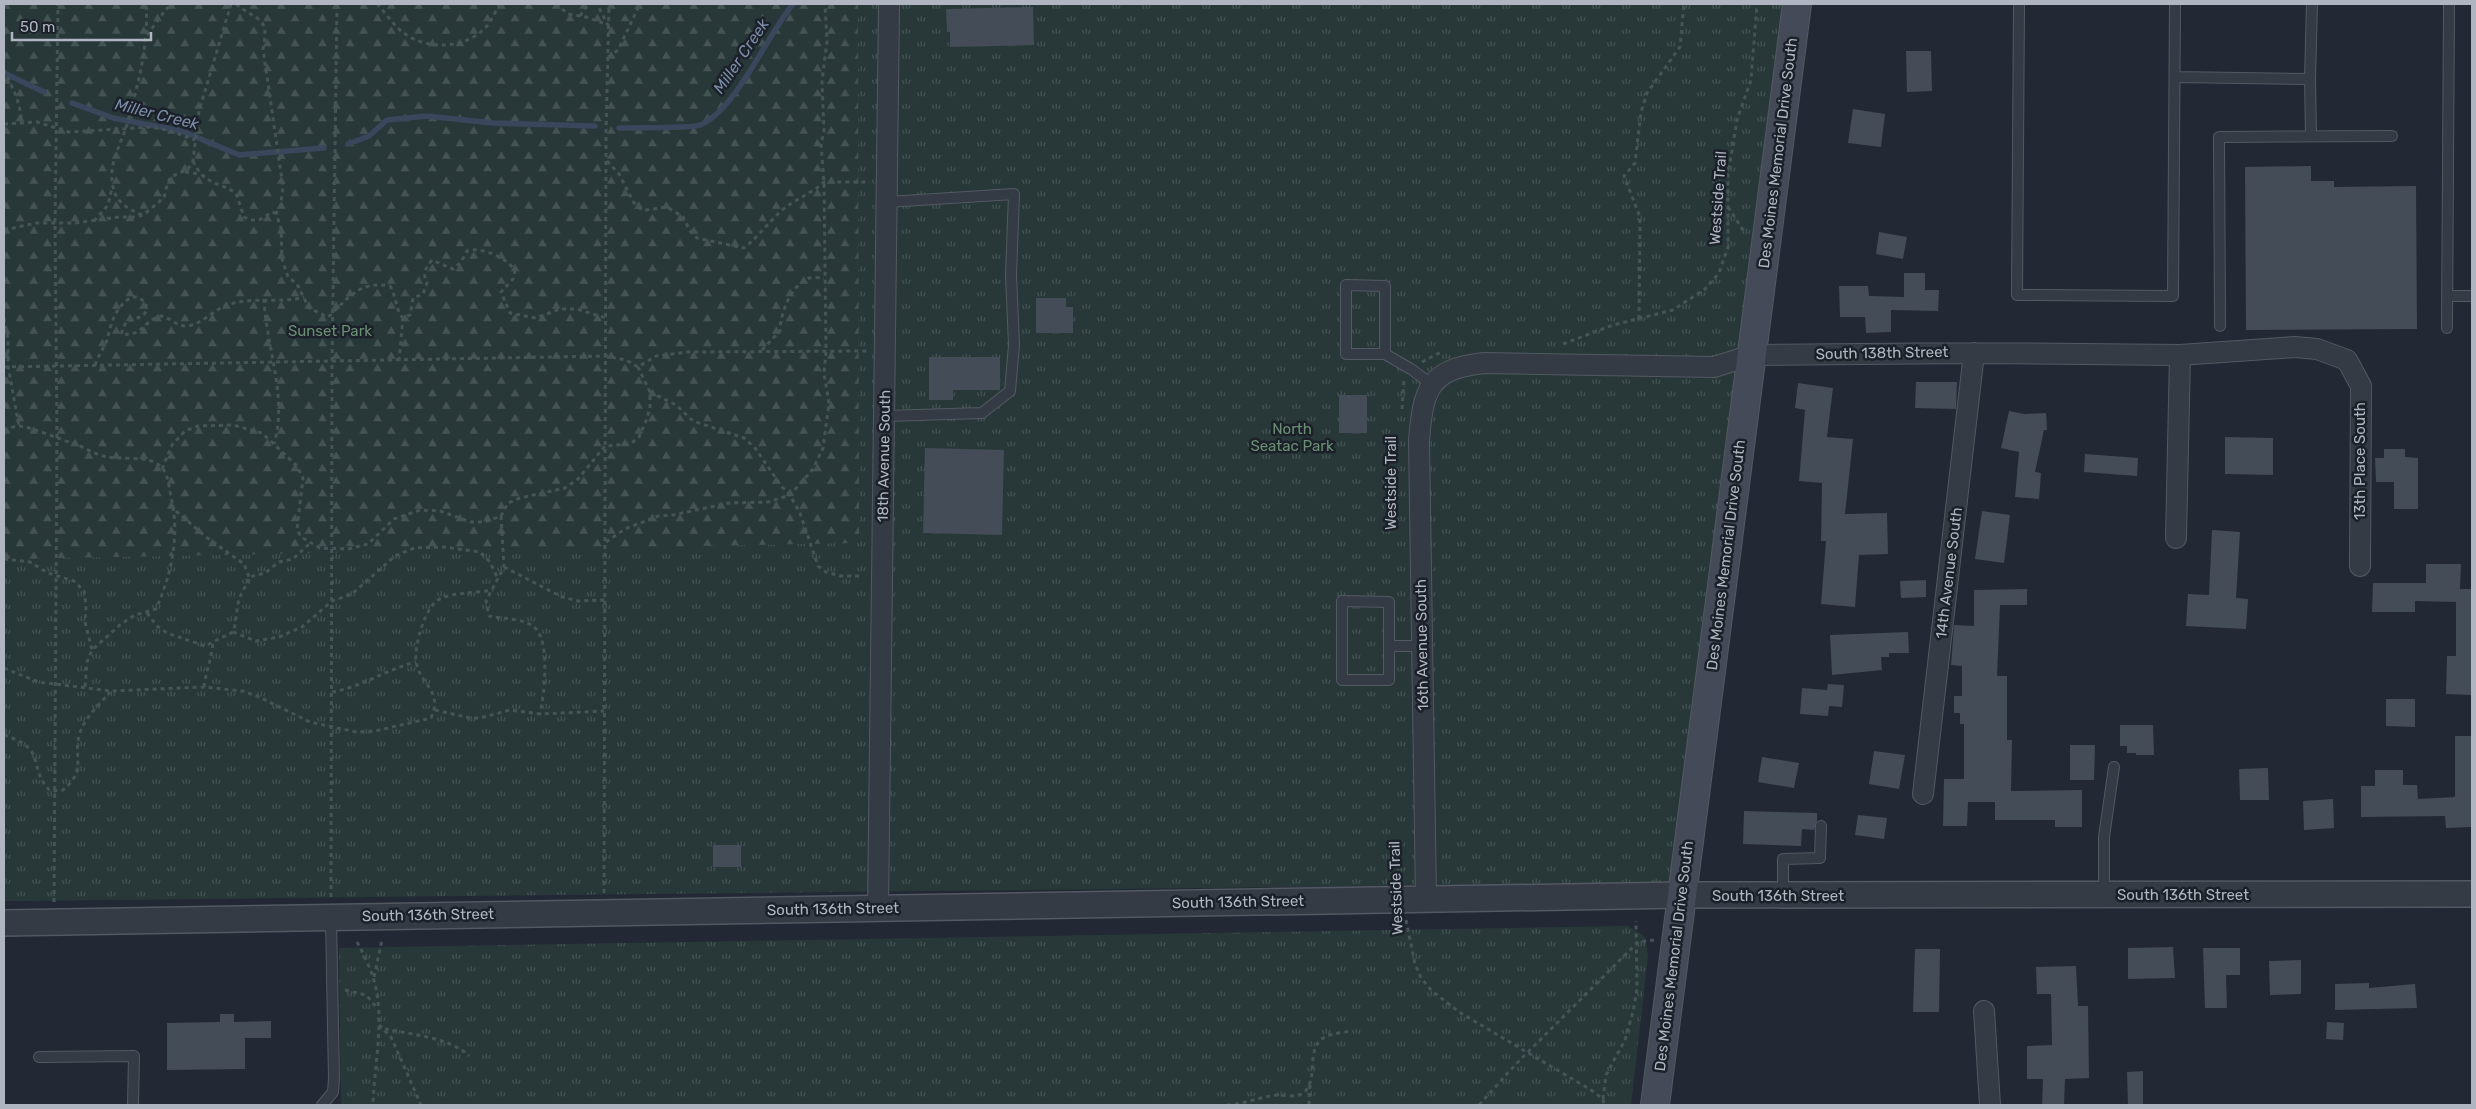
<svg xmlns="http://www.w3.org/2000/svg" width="2476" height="1109" font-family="Rubik,sans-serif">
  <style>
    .forest { fill: url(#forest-firs) }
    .park { fill: url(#park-tufts) }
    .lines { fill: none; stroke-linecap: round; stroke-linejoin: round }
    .stream { stroke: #39465c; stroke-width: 5.5 }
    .building { fill: #444c58 }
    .service-casing { stroke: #535962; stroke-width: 12 }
    .minor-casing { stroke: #535962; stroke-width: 22 }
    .tertiary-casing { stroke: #535962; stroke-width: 28 }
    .secondary-casing { stroke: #535962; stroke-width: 30 }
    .path { stroke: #455457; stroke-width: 3; stroke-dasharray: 4 4; stroke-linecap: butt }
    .service { stroke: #353b45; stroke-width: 10 }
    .minor { stroke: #353b45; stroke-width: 20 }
    .tertiary { stroke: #353b45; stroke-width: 25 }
    .secondary { stroke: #444a57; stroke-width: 28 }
    .labels { text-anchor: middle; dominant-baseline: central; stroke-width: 5; stroke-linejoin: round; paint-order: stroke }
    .street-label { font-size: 15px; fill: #afb6c1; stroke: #1b2029 }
    .park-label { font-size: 15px; fill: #6a8f74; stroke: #1b2029 }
    .water-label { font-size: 16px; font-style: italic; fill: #7b8ca7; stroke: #1b2029 }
  </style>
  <defs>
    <pattern id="forest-firs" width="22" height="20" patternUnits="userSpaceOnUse" patternTransform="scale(1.25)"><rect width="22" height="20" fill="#283839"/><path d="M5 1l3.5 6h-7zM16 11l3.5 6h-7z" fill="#455354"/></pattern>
    <pattern id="park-tufts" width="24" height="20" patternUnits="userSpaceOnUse" patternTransform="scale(1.25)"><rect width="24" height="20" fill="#283839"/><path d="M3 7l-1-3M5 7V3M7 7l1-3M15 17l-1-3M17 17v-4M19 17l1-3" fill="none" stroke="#455354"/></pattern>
  </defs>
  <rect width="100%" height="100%" fill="#222934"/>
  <path class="forest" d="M4 4H872L870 550 273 898 4 901Z"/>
  <path class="park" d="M858 4H1784L1674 883 4 901V559L859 543Z
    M1628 926 1645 937 1648 956 1631 1105H341L339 948Z"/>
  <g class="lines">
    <path class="stream" d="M4 73 44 92
      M72 103 113 118 182 131 239 155 324 148
      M619 128C634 127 690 129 700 125 735 111 768 34 793 4
      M348 144 369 136 387 120 427 116 493 123 595 126"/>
  </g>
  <path class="building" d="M1033 7 1034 45 950 47V32H947L946 9Z
    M1906 51H1931L1932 91 1907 92Z
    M1853 109 1885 114 1881 147 1848 143Z
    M2311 166V181H2334V187L2416 186 2417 329 2246 330 2245 167Z
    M1879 232 1907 237 1903 259 1876 254Z
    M1904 273H1925V290H1939L1938 311 1891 310V332L1866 333 1865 317H1840L1839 286H1868L1869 296 1904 297Z
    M1036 298H1066V307H1073V333H1036Z
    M929 357H1000V390H953V400H929Z
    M1916 382H1957L1956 409 1915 408Z
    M1798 383 1833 388 1827 437 1853 439 1845 514 1887 513 1888 554 1859 555 1855 607 1821 604 1826 541H1821L1822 483 1799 481 1805 410 1795 408Z
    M1339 395H1367V433H1339Z
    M2009 411 2024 414 2046 413 2047 430H2044L2035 472 2041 473 2039 499 2015 497 2019 452 2001 448Z
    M2225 437 2273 438V475L2225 474Z
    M925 448 1004 450 1002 535 923 533Z
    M2384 449H2405V457L2418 458V509H2394V482H2376L2375 458H2384Z
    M2085 454 2138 458 2137 476 2084 472Z
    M1982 511 2010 515 2004 563 1975 559Z
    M2212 530 2240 532 2236 598 2248 599 2246 629 2186 626 2188 594 2209 595Z
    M2426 564H2461L2460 589H2472V695L2446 694 2447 656H2456V602L2415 601V612H2372L2373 583H2426Z
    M1926 580V597L1901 598 1900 581Z
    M2027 589V605H2000L1997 676H2007V740H2012L2011 791 2082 790V827H2055V820H1995V802H1968L1967 826H1943L1944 779H1964V724H1960V713H1954V696H1962V666L1951 665 1954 625 1974 626V590Z
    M1908 632 1909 653H1889V657H1881L1882 670 1832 675 1830 635Z
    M1828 684 1844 685 1842 707 1829 706 1828 716 1800 714 1802 688 1827 690Z
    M2386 699H2415V727L2386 726Z
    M2120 725H2153L2154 755H2136V753H2127V746H2120Z
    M2455 736H2472V827L2446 828 2445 816 2361 817V786H2375V770H2403V785H2417L2418 799 2455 797Z
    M2070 745H2095L2094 780H2070Z
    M1874 751 1905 755 1899 789 1869 784Z
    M1762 757 1799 763 1794 788 1758 782Z
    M2268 768 2269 800H2240L2239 769Z
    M2333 799 2334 828 2304 830 2303 801Z
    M1744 811 1817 813V821L1814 830 1802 829 1801 846 1743 844Z
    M1858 815 1887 818 1884 839 1855 835Z
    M713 845H741V867H713Z
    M2173 947 2175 978 2128 979V948Z
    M2203 948H2240V975H2226L2227 1008H2205Z
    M1915 949H1940L1939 1012H1913Z
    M2301 960V994L2270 995 2269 961Z
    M2076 966 2078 1006H2088L2089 1078 2065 1079 2064 1105H2042L2043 1079H2027V1046L2052 1045 2051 994H2037L2036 967Z
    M2369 983V988L2415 984 2417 1008 2335 1010V984Z
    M220 1014H234V1022L271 1021V1038H245V1069L167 1070V1023L220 1022Z
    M2327 1022 2344 1023 2343 1040 2326 1039Z
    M2143 1071V1105H2128L2127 1072Z"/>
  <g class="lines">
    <g class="service-casing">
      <path id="service" d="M2019 4 2017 295 2173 296 2175 4
        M2175 77 2310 79 2312 4
        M2310 79 2311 136
        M2447 296H2472
        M2220 326 2219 137 2392 136
        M2447 328 2449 4
        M1385 354V286L1346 285V354H1385L1411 369 1431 384
        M885 416 982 413 1010 391 1014 345 1011 275 1014 194 887 202
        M1389 646V680H1342V601L1389 602V646H1422
        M2104 894V837L2114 767
        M1783 895V859L1820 858 1821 826
        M39 1057 134 1056 133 1105
        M322 1105 333 1092 334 1079 331 918"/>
    </g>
    <g class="minor-casing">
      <path id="minor" d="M2176 538 2180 355
        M1923 794 1974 353
        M1426 899 1419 441C1423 390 1428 369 1484 363L1714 367 1752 355 1974 353 2180 355 2295 347 2317 349 2347 360 2361 386 2360 566
        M878 909 889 4
        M1984 1011 1990 1105"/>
    </g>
    <g class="tertiary-casing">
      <path id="tertiary" d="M4 923 1682 895 2472 894"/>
    </g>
    <g class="secondary-casing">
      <path id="secondary" d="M1655 1105 1797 4"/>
    </g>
    <path class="path" d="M236 4C258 22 270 16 263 49L283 187 280 209 276 213 281 228 282 259 288 277 297 284 309 308 328 317C348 299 359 280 390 286 397 297 395 310 403 318L410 315 413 298 423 294 427 283C422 273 426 268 432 260L453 269 461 262 467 251C481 246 508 258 515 271L513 279 501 292 510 313 536 318 560 309H577L606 318
      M377 4C385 12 392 23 400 30 424 51 465 50 486 27 492 21 495 11 500 4
      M556 4 568 14 586 17 608 25 597 4
      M580 16 588 4
      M147 35 167 8 174 4
      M608 57 618 50 640 4
      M4 70C12 87 21 102 21 121
      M4 124 37 122 69 132 150 127 168 130 195 140
      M193 161C204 185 217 181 236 193L244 217C256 223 262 220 271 212L276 213
      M607 161 619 174 634 203 639 208 646 210 667 207 683 217 690 231 697 238 744 248C758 237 768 223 781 211 795 199 811 194 824 182H869
      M185 172 198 174
      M1728 207 1745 233
      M142 215C129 209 116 203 113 187 107 162 124 141 129 117 139 81 149 42 146 4
      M94 221 108 205 112 188
      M4 230 36 223H75L119 217H136L143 215 158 203 164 197 168 182 171 177 188 169 193 161 199 111 231 4
      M264 299C266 347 288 396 274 444
      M4 318 8 339V366L19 426
      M1639 319 1640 217 1624 176 1635 163 1641 112 1647 93 1680 47 1684 4
      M1563 344 1613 325 1673 310 1705 289 1719 273 1728 247V175L1737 120 1751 80 1757 4
      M762 350 780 331C780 314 791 285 809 278 813 277 820 278 824 278
      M399 361 403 318
      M1422 362 1443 351
      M95 365C98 356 104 348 107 340 111 324 115 306 132 297H138L145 302 147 310 143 316 126 322 121 334C144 337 142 321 161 316 170 318 177 326 186 326 199 326 214 310 227 305 253 296 280 304 304 297
      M4 367 606 356 626 360 638 367 656 356 688 352 868 351
      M650 392 676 405 693 421 744 438 755 448 782 487 790 495 800 513 818 566 826 572 841 576H863
      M1402 409 1404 380
      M4 431C8 429 14 426 18 426 30 426 60 440 73 443 84 447 97 456 108 457 120 459 143 457 154 462 169 469 168 483 171 497 180 535 172 573 156 609L135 615 121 624 92 650 87 662 85 688
      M162 469 172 445 185 431 198 426 233 425 262 433 297 466 303 478 297 529 301 537 320 548 348 549 368 544 394 519 420 510 440 511 471 522H485L501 516 508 503 520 498 565 488 578 479 605 446 630 444 639 437 646 421 650 408V392L638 367
      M176 511 206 537 244 564 249 577
      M501 516 504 567 486 601 489 616C503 619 523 618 534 627 551 640 544 695 540 714
      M606 542 625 529 658 516 673 515 729 503 768 502 790 495 813 469 823 448 829 403 824 374 826 351 824 182 821 144 824 132 822 81 827 41 825 4
      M4 559 30 562 48 573 74 581 84 591 86 606 85 622 92 650
      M504 567 562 597 578 601 605 600
      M147 613 157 626 167 633 205 646 233 632C237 621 236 610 239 600 241 592 247 586 249 577L265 573 279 562 293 559 309 544
      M233 632 256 641 279 637 302 627 332 601 352 594 395 556 414 548 444 547 480 552 490 562 497 577
      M4 668 38 682 111 691 204 687 242 691 257 696 310 722 356 732 375 731 431 718C444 691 419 684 416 661 414 647 425 605 440 599 455 592 476 593 493 590
      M204 687C206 672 211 660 213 643
      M332 692C362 687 387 669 416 662
      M435 710 470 718H480L510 710 540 714 604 711
      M4 735C49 750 26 765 50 791L63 790C88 770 72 756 80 733 85 717 100 704 110 692
      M604 893 606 132 609 4
      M331 897 332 362 337 4
      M54 902 57 438 55 222 58 4
      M1406 920 1415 964 1421 978 1431 990 1459 1012 1591 1090 1603 1099 1604 1105
      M357 942C363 953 369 965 373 977 386 1019 374 1063 373 1105
      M374 977 382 940
      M345 990 366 995 378 1009
      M379 1025 391 1037 421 1105
      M385 1029C409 1034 452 1038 469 1056
      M1603 1099 1606 1075 1625 1040 1633 1012 1637 989 1636 921
      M1227 1105C1244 1104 1260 1097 1277 1095 1285 1095 1296 1098 1303 1093 1320 1080 1304 1048 1325 1037 1332 1033 1343 1033 1351 1031
      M1309 1105 1310 1084
      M1479 1105 1516 1064 1638 942 1654 940"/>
    <use href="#service" class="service"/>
    <use href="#minor" class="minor"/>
    <use href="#tertiary" class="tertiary"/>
    <use href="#secondary" class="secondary"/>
  </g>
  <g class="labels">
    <g class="street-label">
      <text transform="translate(1778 153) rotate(-83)">Des Moines Memorial Drive South</text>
      <text transform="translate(1718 198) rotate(-86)">Westside Trail</text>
      <text transform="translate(1882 353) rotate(-1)">South 138th Street</text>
      <text transform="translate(884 456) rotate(-89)">18th Avenue South</text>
      <text transform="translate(2360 461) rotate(-90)">13th Place South</text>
      <text transform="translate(1391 483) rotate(-90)">Westside Trail</text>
      <text transform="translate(1726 555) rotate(-83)">Des Moines Memorial Drive South</text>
      <text transform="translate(1949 573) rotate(-83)">14th Avenue South</text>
      <text transform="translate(1422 645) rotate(-91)">16th Avenue South</text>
      <text transform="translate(1396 888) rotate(-92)">Westside Trail</text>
      <text x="2183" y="895">South 136th Street</text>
      <text x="1778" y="896">South 136th Street</text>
      <text transform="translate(1238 902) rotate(-1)">South 136th Street</text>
      <text transform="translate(833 909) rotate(-1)">South 136th Street</text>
      <text transform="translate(428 915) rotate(-1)">South 136th Street</text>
      <text transform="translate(1674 956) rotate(-83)">Des Moines Memorial Drive South</text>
    </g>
    <g class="park-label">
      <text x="330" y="331">Sunset Park</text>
      <text x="1292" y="429">North<tspan x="1292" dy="17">Seatac Park</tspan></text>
    </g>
    <g class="water-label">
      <text transform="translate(741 56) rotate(-56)">Miller Creek</text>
      <text transform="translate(157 114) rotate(14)">Miller Creek</text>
    </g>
  </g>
  <rect width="2476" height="1109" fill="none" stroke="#afb6c1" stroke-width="10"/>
  <path d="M12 32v8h139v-8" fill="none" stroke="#afb6c1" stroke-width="2.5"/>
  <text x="20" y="32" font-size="15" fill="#afb6c1" stroke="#1b2029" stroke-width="4" paint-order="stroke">50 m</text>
</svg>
